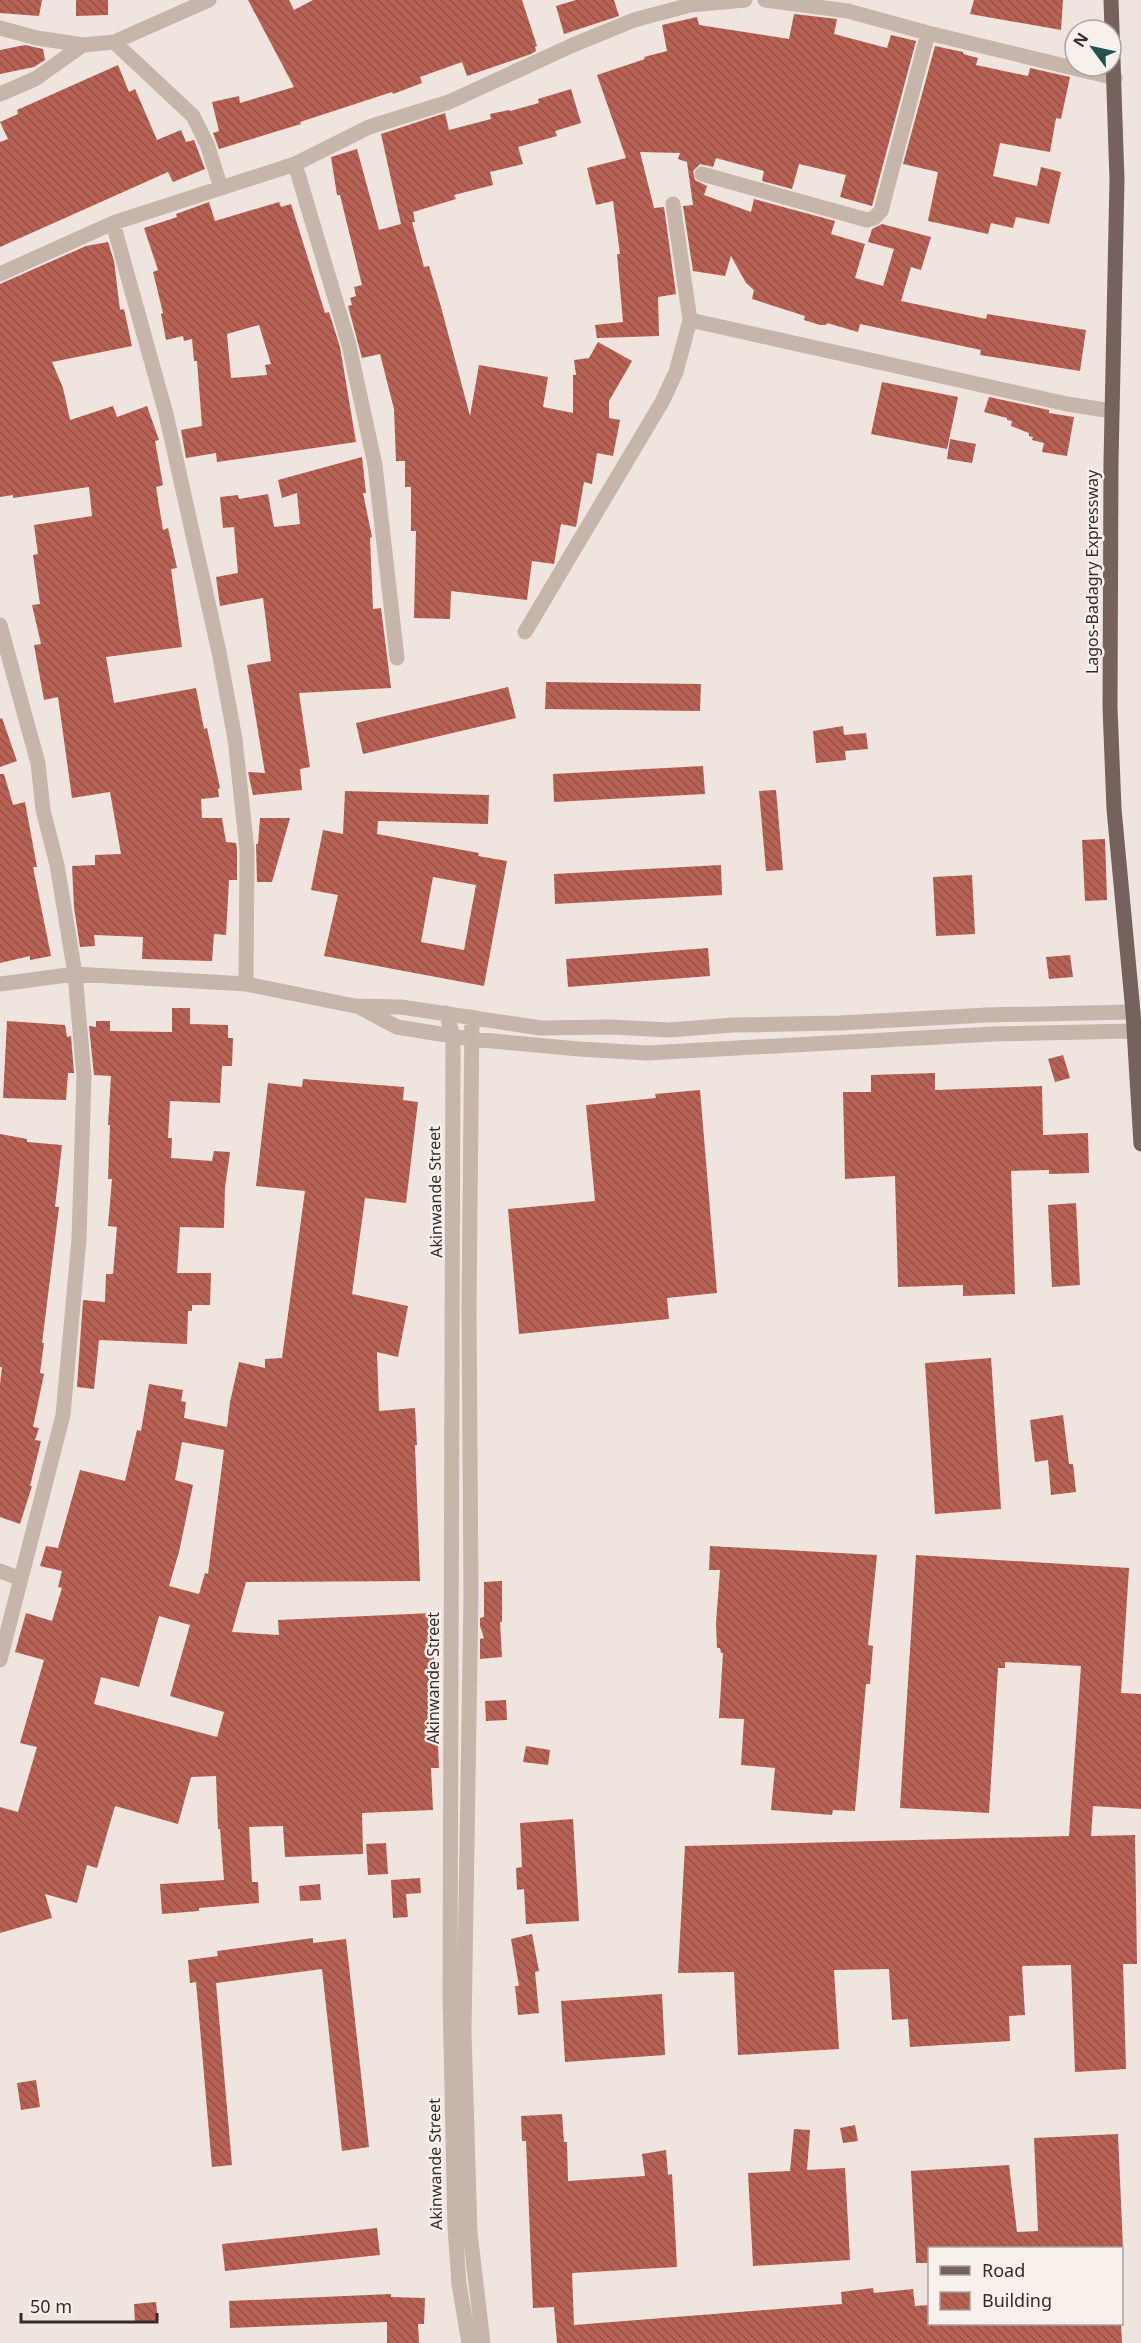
<svg xmlns="http://www.w3.org/2000/svg" width="1141" height="2343" font-family="'Noto Sans',sans-serif">
  <style>
    .building { fill: url(#building-back-hatch); fill-rule: evenodd }
    .lines { fill: none; stroke-linecap: round; stroke-linejoin: round }
    .minor { stroke: #c6b5ab; stroke-width: 15 }
    .major { stroke: #75625c; stroke-width: 15 }
    .labels { text-anchor: middle; dominant-baseline: central; stroke-width: 5; stroke-linejoin: round; paint-order: stroke }
    .street-label { font-size: 16px; fill: #352c2a; stroke: #f8f0ea }
  </style>
  <defs>
    <pattern id="building-back-hatch" width="6" height="6" patternUnits="userSpaceOnUse" patternTransform="scale(1.5)"><rect width="6" height="6" fill="#b76254"/><path d="M-1 5l2 2M0 0l6 6M5-1l2 2" fill="none" stroke="#965146"/></pattern>
  </defs>
  <rect width="100%" height="100%" fill="#efe5de"/>
  <path class="building" d="M0 0H42L39 16 0 13Z
    M76 0H108V15L76 16Z
    M248 0H289L294 10 313 0H522L537 46 535 47 536 51 531 54 467 76 462 62 420 77 422 83 393 94 392 92 300 122 301 124 219 149 213 133 219 131 212 102 239 96 240 103 294 87Z
    M576 0H614L619 16 564 34 556 6Z
    M974 0H1063L1061 30 970 14Z
    M794 14 837 19 834 34 887 48 891 35 916 41 872 206 840 197 846 175 799 164 792 189 762 181 764 171 716 158 713 167 700 164 693 171 695 180 707 186 704 195 751 212 754 199 835 221 831 234 865 244 855 278 883 286 894 249 868 242 872 229 882 224 931 237 921 270 911 267 901 301 986 319 987 314 1086 330 1080 371 980 355 981 350 860 324 858 332 827 323 826 325H820L804 320 805 316 752 299 754 290 746 283 731 256 725 276 693 271 683 206 693 205 687 162 678 159 680 153 640 152 654 208 664 207 676 294 658 297 659 336 597 338 595 325 623 322 617 254H620L613 201 596 205 587 168 626 158 597 75 645 59 644 57 667 51 662 25 697 17 699 25 789 39Z
    M25 45 43 49 45 60 34 67 0 74V50Z
    M935 46 963 52V54L978 58 976 65 1028 76 1030 68 1070 77 1061 119 1056 118 1050 152 1000 143 993 176 1037 186 1041 167 1061 172 1049 224 1016 217 1013 228 991 223 988 234 928 221 938 172 903 164Z
    M118 65 129 92 135 89 157 140 181 130 186 142 194 140 205 169 173 182 168 172 0 247V142L8 139 0 122 18 114 17 110Z
    M571 89 581 123 555 131 557 136 518 147 523 164 490 172 493 185 454 195 456 199 413 212 415 222H412L424 267 429 266 441 307 470 416 479 365 548 377 543 407 573 413V375H576L574 360 589 358 598 342 632 361 609 401V418L620 420 613 456 597 453 592 484 584 482 576 527 561 524 554 564 532 561 527 600 451 591 450 619 414 618 416 531H411V487H405V461H396L394 409 380 354 362 358 348 306 352 305 350 298 356 296 354 287 362 285 340 195H337L331 157 357 149 379 230 401 224 381 134 445 113 449 130 491 119 490 114 509 110 510 111 539 103 538 99Z
    M209 202 215 221 279 202 281 207 291 204 325 313 329 312 340 347 356 442 217 462 216 453 186 458 181 430 202 426 197 361H194L192 339 184 341 183 336 166 340 161 314 163 313 153 272 158 270 144 228 177 217 176 214ZM259 325 271 364 265 365 267 375 231 378 227 334Z
    M108 242 114 261 120 310 124 309 132 346 52 362 63 388 70 420 113 406 117 417 147 406 159 440 155 441 163 485 156 487 163 530 168 528 177 568 171 569 182 647 106 657 114 703 196 688 204 729 207 728 220 788 218 789 219 797 201 799 202 818H222L226 842 236 843 237 850V880H229L226 935 214 934 212 961 142 959 143 937 94 935 95 946 80 947 74 907 72 866 95 865V855L121 854 110 792 72 798 58 697 44 700 34 645 41 644 32 605 40 604 33 555 38 554 34 525 92 516 89 487 13 498V495L0 497V284L86 246Z
    M882 382 958 397 947 449 871 434Z
    M989 397 1049 410V413L1074 417 1067 456 1042 452 1044 443 1032 440 1033 437 1029 436V433L1011 426 1012 421 1007 420V418L984 412Z
    M950 439 976 444 972 463 947 459Z
    M362 457 366 493H363L372 537 370 538 373 609 381 608 391 688 299 693 310 767 300 769 302 790 253 795 248 772 265 773 247 665 271 661 263 598 220 606 216 577 238 573 234 527 223 528 220 497 238 495 239 499 268 494 274 527 300 524 297 493 282 498 278 480Z
    M546 682 701 684 700 711 545 709Z
    M508 687 516 718 363 754 356 723Z
    M2 718 17 761 0 767V719Z
    M843 726 844 735 866 733 868 749 845 751 846 760 816 763 813 731Z
    M703 766 705 794 554 802 553 774Z
    M0 774H4L13 805 25 802 37 867H33L51 956 30 960V956L0 963Z
    M776 790 783 870 766 871 759 791Z
    M345 791 489 795 488 824 378 821 377 834 479 853 478 856 507 861 484 986 324 956 338 895 311 890 323 830 343 834ZM433 877 476 885 464 950 421 942Z
    M260 818H290L272 882H257L256 844H258Z
    M1105 839 1107 900 1085 901 1082 840Z
    M721 865 722 895 555 904 554 874Z
    M972 875 975 934 936 936 933 877Z
    M708 948 710 976 568 987 566 959Z
    M1070 955 1073 977 1049 979 1046 957Z
    M172 1008H190V1024L228 1025V1038H233L232 1066H222L220 1103 170 1101 168 1138H172L171 1158 212 1161 214 1151 230 1152 225 1188 224 1228 180 1227 177 1273H211L210 1305H192V1311H188L187 1344 99 1340 94 1389 77 1387 83 1300 105 1302 106 1274H113L117 1227 108 1226 112 1179H108L110 1125H108L111 1076 94 1075 89 1026 96 1027V1021H110V1031L172 1032Z
    M7 1021 65 1025 67 1037 71 1036 74 1073H68L66 1100 3 1098Z
    M1063 1055 1070 1078 1055 1082 1048 1059Z
    M935 1073V1090L1042 1086 1043 1135 1088 1133 1089 1173 1049 1174V1170L1011 1171 1015 1294 963 1296V1285L898 1287 895 1176 845 1179 843 1092H871V1075Z
    M303 1079 404 1087 403 1100 418 1102 406 1203 365 1198 352 1294 408 1306 398 1357 377 1352 379 1411 415 1408 417 1445H415L420 1581 246 1582 232 1632 279 1635 278 1620 432 1613 439 1768H431L433 1810 362 1813 363 1854 285 1857 283 1826 249 1827 252 1882H258L259 1903 199 1908V1911L162 1914 160 1884 224 1880 220 1829H218L216 1776 191 1777 178 1824 115 1806 97 1868 87 1865 77 1903 45 1894 52 1918 0 1933V1807L18 1812 37 1747 20 1743 44 1660 15 1652 26 1613 52 1621 62 1588 58 1587 62 1571 40 1566 46 1546 58 1548 80 1470 125 1481 137 1430 141 1431 149 1384 183 1390 181 1401 186 1402 184 1418 227 1427 230 1402 239 1362 265 1368V1359L282 1358 305 1191 256 1186 268 1083 302 1087ZM182 1442 224 1450 208 1574 205 1573 199 1594 169 1586 179 1552 193 1485 175 1480ZM159 1616 190 1625 170 1696 224 1712 217 1737 94 1704 101 1677 139 1687Z
    M700 1090 717 1293 667 1298 669 1319 519 1334 508 1209 595 1201 586 1105 656 1098 655 1094Z
    M0 1134 27 1139V1142L62 1145 55 1207H59L42 1343H44L40 1373 44 1374 33 1427 39 1428 35 1440 41 1441 30 1486H32L20 1524 0 1517V1384L2 1367H0Z
    M1076 1203 1080 1285 1052 1287 1048 1205Z
    M991 1358 1001 1509 935 1514 925 1363Z
    M1063 1415 1069 1464H1073L1076 1492 1051 1495 1048 1460 1035 1462 1030 1420Z
    M710 1546 877 1555 868 1645 873 1646 870 1684H866L855 1811 833 1810 832 1815 771 1810 775 1768 741 1765 744 1719 719 1718 723 1653H721L720 1648H717L716 1623 720 1570H709Z
    M916 1555 1129 1568 1121 1693 1141 1694V1809L1093 1806 1091 1836 1135 1835 1137 1964H1123L1126 2069 1075 2072 1071 1965 1022 1966 1025 2015 1009 2016 1010 2041 910 2047 908 2019 892 2020 889 1969 834 1970 839 2049 738 2055 734 1972 678 1973 685 1846 1069 1836 1081 1666 1005 1662V1668H998L989 1813 900 1808Z
    M502 1581V1622H500L502 1657 480 1659V1639L484 1638 480 1626V1618L484 1617V1582Z
    M506 1700 507 1720 486 1721 485 1701Z
    M526 1746 550 1750 548 1765 523 1762Z
    M573 1819 579 1921 526 1924 524 1889 517 1890 516 1868 522 1867 520 1823Z
    M386 1843 388 1874 368 1875 366 1844Z
    M420 1878 421 1893 406 1894 408 1917 393 1918 391 1880Z
    M320 1884 321 1900 300 1901 299 1886Z
    M532 1934 539 1971 535 1972 539 2013 518 2015 515 1986H519L511 1939Z
    M313 1938V1943L346 1939 369 2147 342 2151 322 1969 216 1983 232 2165 212 2167 196 1982 190 1983 188 1960 218 1956 217 1951Z
    M662 1994 665 2055 565 2062 561 2001Z
    M36 2080 40 2107 21 2110 17 2083Z
    M562 2114 564 2142H567L568 2181 645 2176 642 2154 666 2150 668 2175 672 2174 677 2267 572 2273 574 2325 842 2304 841 2292 873 2288 874 2293 913 2289 915 2306 930 2305V2324H1121L1122 2343H557L554 2307 533 2308 526 2141H522L521 2116Z
    M855 2125 858 2141 843 2143 840 2128Z
    M794 2129 810 2130 807 2170 845 2168 850 2260 753 2266 748 2173 790 2171Z
    M1118 2134 1123 2248H930V2263H916L911 2171 1009 2165 1017 2232 1038 2231 1034 2138Z
    M377 2228 380 2255 225 2271 222 2244Z
    M391 2294V2297L425 2298 424 2324H418L419 2343H387V2322L230 2328 229 2301Z
    M156 2302 158 2321 135 2323 134 2304Z"/>
  <g class="lines">
    <path class="minor" d="M765 0 848 11 928 33 1115 78
      M0 28 37 38 83 45
      M114 42 193 116 207 144 221 188
      M0 94 35 79 83 45 114 42 209 0
      M295 164 349 345 375 465 397 658
      M702 174 867 220 874 218 881 211 928 33
      M113 223 166 414 219 652 235 739 247 850 246 984
      M0 274 113 223 295 164 369 127 449 102 573 45 634 20 690 5 745 0
      M690 320 1067 404 1112 411
      M0 625 38 763 43 810 57 865 75 974 84 1076 79 1239 63 1415 0 1660
      M525 632 662 402 676 372 690 320 673 204
      M0 984 75 974 246 984 355 1006 401 1007 541 1028 611 1027 669 1030 733 1025 840 1023 987 1015 1133 1012
      M361 1008 397 1027 471 1039 579 1049 647 1053 993 1034 1134 1031
      M446 1013 453 1036 450 1997 455 2228 459 2284 469 2343
      M472 1017 469 1306 471 1594 464 2031 470 2233 483 2343
      M0 1571 21 1579"/>
    <path class="major" d="M1111 0 1117 180 1111 462 1110 707 1114 809 1133 1012 1141 1144"/>
  </g>
  <g class="labels">
    <g class="street-label">
      <text transform="translate(1092 572) rotate(-90)">Lagos-Badagry Expressway</text>
      <text transform="translate(435 1192) rotate(-91)">Akinwande Street</text>
      <text transform="translate(433 1678) rotate(-90)">Akinwande Street</text>
      <text transform="translate(435 2164) rotate(-91)">Akinwande Street</text>
    </g>
  </g>
  <rect x="928" y="2247" width="195" height="78" fill="#f8f0ea" stroke="#aaa29d" stroke-width="1.5"/>
  <rect x="940" y="2266" width="30" height="9" fill="#75625c" stroke="#aaa29d" stroke-width="1.5"/>
  <text x="982" y="2277" font-size="18" fill="#352c2a">Road</text>
  <rect x="940" y="2292" width="30" height="18" fill="url(#building-back-hatch)" stroke="#aaa29d" stroke-width="1.5"/>
  <text x="982" y="2307" font-size="18" fill="#352c2a">Building</text>
  <g transform="translate(1093 48) rotate(303)"><circle r="28" fill="#f8f0ea" stroke="#aaa29d" stroke-width="1.5"/>
  <path d="M0-4.5L10 22L0 15L-10 22Z" fill="#245150"/>
  <text y="-9" font-size="16" font-weight="bold" text-anchor="middle" fill="#352c2a">N</text>
  </g>
  <path d="M21 2313v9h136v-9" fill="none" stroke="#352c2a" stroke-width="3"/>
  <text x="30" y="2313" font-size="18" fill="#352c2a" stroke="#f8f0ea" stroke-width="4.5" paint-order="stroke">50 m</text>
</svg>
